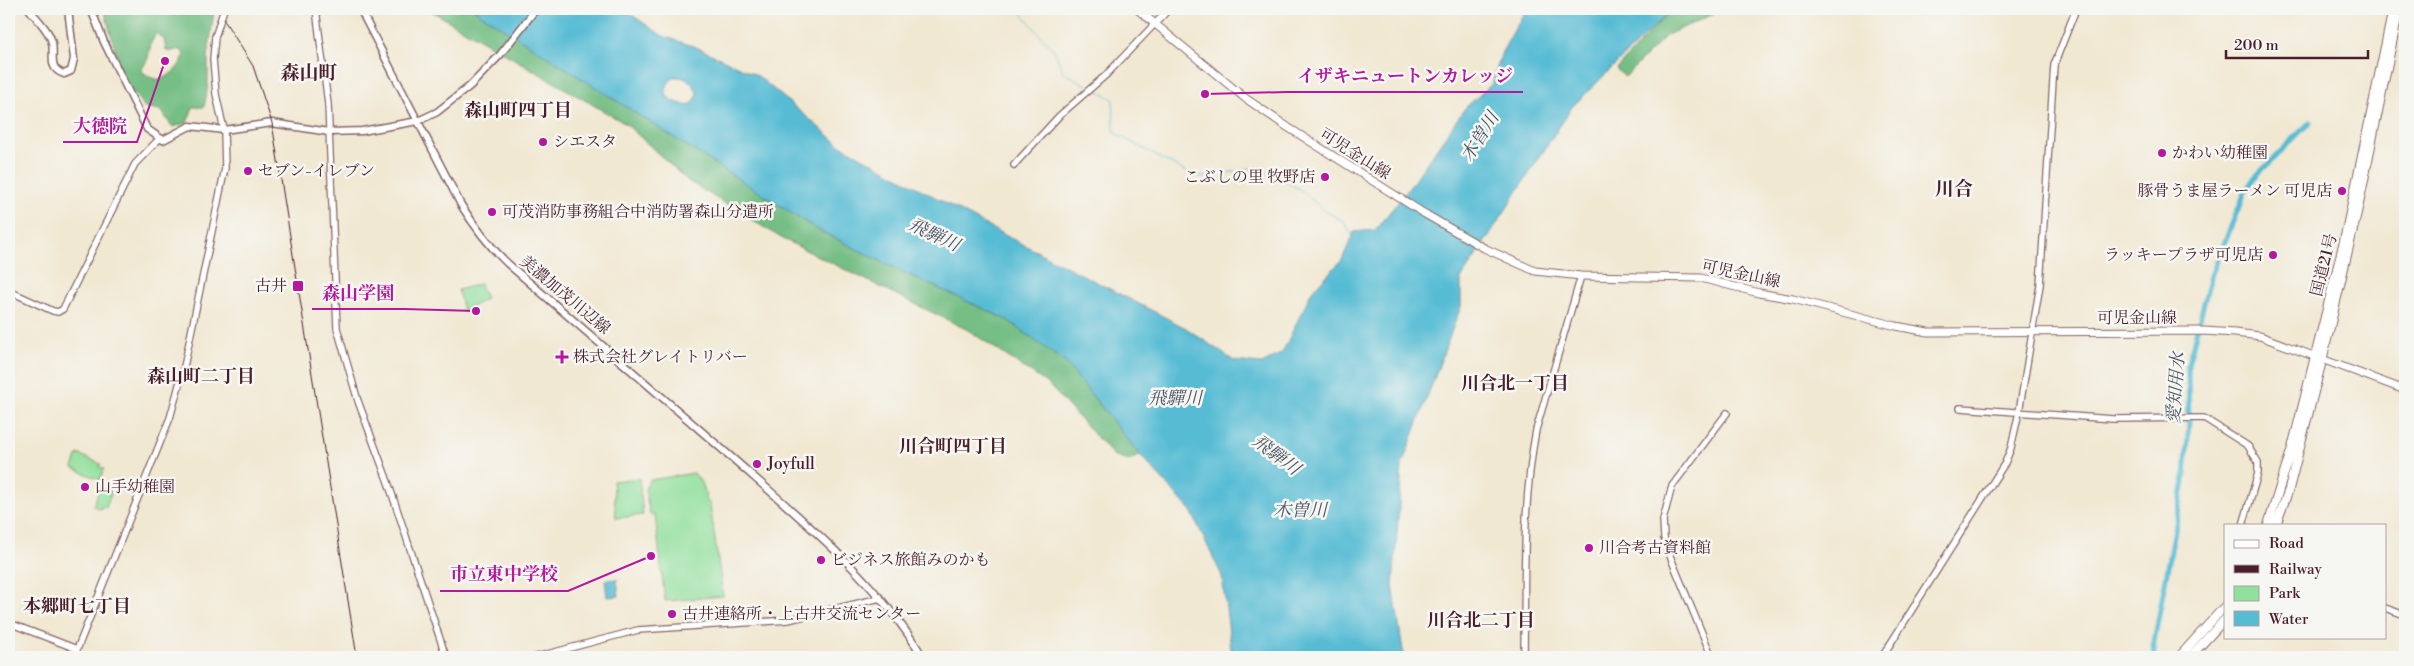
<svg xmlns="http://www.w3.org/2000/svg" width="2414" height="666" font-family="'Libre Bodoni','Noto Serif JP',serif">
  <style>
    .green { fill: #92e09d; stroke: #6e8064 }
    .forest { fill: #75be84; stroke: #606e58; fill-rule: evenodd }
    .water { fill: #56bcd4; stroke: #506e80; fill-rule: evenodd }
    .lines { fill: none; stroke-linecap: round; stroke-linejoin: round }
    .stream { stroke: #56bcd4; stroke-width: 1 }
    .canal { stroke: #56bcd4; stroke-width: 5 }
    .tertiary-casing { stroke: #846565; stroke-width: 8 }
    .secondary-casing { stroke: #846565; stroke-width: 9 }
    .primary-casing { stroke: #846565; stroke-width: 9 }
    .trunk-casing { stroke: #846565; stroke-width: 10 }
    .tertiary { stroke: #fff; stroke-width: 5.5 }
    .secondary { stroke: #fff; stroke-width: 6 }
    .primary { stroke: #fff; stroke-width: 7 }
    .trunk { stroke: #fff; stroke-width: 8 }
    .rail { stroke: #4a1f2b; stroke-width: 1 }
    .tertiary-bridge-casing { stroke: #846565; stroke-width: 8; stroke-linecap: butt }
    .tertiary-bridge { stroke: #fff; stroke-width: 5.5 }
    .poi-dot { fill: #b5179e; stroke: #f6f6f2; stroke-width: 2 }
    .labels { text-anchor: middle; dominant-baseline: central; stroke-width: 5; stroke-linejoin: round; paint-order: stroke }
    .poi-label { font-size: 16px; fill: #4a1f2b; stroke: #f6f6f2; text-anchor: start }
    .street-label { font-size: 16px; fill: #4a1f2b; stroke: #f6f6f2 }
    .neighbourhood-label { font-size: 18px; font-weight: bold; fill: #4a1f2b; stroke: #f6f6f2 }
    .water-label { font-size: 18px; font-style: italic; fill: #4e5666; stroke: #f6f6f2 }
    .quarter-label { font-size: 19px; font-weight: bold; fill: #4a1f2b; stroke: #f6f6f2 }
    .leader { fill: none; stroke: #b5179e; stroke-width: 2 }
    .callout-dot { fill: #b5179e; stroke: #f6f6f2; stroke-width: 2 }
    .callout-label { font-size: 18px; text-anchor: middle; font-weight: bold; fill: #b5179e; stroke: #f6f6f2; stroke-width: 5; stroke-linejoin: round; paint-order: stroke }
  </style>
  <rect width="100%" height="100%" fill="#f6f6f2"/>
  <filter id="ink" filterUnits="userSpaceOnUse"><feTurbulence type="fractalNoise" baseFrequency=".02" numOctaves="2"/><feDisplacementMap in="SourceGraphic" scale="10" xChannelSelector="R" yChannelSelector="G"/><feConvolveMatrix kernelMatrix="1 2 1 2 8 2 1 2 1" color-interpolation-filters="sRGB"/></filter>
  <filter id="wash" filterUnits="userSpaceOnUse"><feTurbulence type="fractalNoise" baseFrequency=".0096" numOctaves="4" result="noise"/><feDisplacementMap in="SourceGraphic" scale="20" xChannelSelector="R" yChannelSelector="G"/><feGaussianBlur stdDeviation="1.12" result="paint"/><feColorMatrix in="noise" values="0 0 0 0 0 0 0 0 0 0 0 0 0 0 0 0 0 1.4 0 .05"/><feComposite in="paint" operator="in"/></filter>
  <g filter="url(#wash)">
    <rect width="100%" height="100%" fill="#f1e8d2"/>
    <path class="green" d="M480 284 486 299 463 311 458 290Z
      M78 454 101 464 99 467 104 469 100 480 73 468Z
      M694 473 703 485 707 501 710 504 723 596 665 601 655 515H650L645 489 650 480Z
      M639 478 643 515 616 518 613 481Z
      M100 488 112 491 106 508 102 506 101 509 93 506Z"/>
    <path class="forest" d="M104 9H212L214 11 208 57V86L204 107H193L187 123 173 127C160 113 168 109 145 108L123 79ZM156 33 164 39 166 50 169 52 179 49 184 54C183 65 167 81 155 79 150 78 145 73 141 71L148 58 151 43Z
      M428 9H473L818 230 905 273 1006 319 1066 363 1140 455 1129 461 1113 455 1048 384 968 330 783 239 688 181 626 124Z
      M1672 9H1734L1713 14 1667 35 1625 77 1616 69Z"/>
    <path class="water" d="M473 9H623L663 36 696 47 758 76 840 145 993 229 1186 328 1234 361 1262 364 1282 353 1312 291 1342 260 1354 232 1375 230 1407 191 1465 108 1492 84 1502 52 1526 9H1672L1572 107 1461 279V306L1402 465 1393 586 1404 657H1232L1222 576 1191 511 1140 455 1066 363 1006 319 905 273 818 230ZM673 77C686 76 691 81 697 92L695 101 688 106 673 101 666 95 667 85Z
      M617 579 619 596 607 597 605 580Z"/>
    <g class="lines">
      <path class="stream" d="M1018 9 1055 52 1063 72 1090 87
        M1093 88 1113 99 1114 128 1116 134 1192 175 1207 177 1253 168 1277 177 1301 190 1325 211 1343 221 1352 235"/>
      <path class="canal" d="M2154 657 2153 647 2185 476 2189 422 2188 364 2211 276 2245 192 2254 178 2310 122"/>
    </g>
  </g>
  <g filter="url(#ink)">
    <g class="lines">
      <g class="tertiary-casing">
        <path id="tertiary" d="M316 9 328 104 337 328 358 401 388 482 446 657
          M1014 165 1059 116 1106 75 1169 9
          M9 291 53 311 58 312 63 309 135 164 159 139
          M1960 408 2113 419 2204 418 2248 446 2258 462V473L2243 525
          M2385 608 2405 615
          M9 623 77 649
          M74 657 170 418 184 367 225 168 224 130 216 94 213 59 215 37
          M536 657 638 630 788 620 880 598
          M1524 657C1525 582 1522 505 1536 430L1581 276
          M1712 657 1670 556 1664 538 1663 520 1672 486 1727 413
          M1882 657 2005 463 2011 448 2019 412 2040 285 2054 65 2076 9"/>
      </g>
      <g class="secondary-casing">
        <path id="secondary" d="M29 9C36 18 50 31 52 43 55 56 47 68 64 74L71 71 74 59 68 9
          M91 9 104 42 147 129 163 140 190 126 224 130 272 123 329 132 362 131 418 121 437 112 470 86 500 55 536 9
          M360 9 461 205C475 227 488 245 507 263 582 327 656 392 730 456 800 518 874 577 923 657"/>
      </g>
      <g class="primary-casing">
        <path id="primary" d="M1137 9 1245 98 1289 128 1425 214 1484 248 1535 271 1581 276 1701 278 1759 293 1793 299 1896 326 1928 332 2204 331 2235 333 2260 336 2405 390"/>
      </g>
      <g class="trunk-casing">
        <path id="trunk" d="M2268 525 2292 448 2344 241 2393 9
          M2276 525 2289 489 2322 361 2359 204 2399 9
          M2179 657 2225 606
          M2190 657 2225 619"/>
      </g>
      <use href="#tertiary" class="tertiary"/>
      <use href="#secondary" class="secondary"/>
      <use href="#primary" class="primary"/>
      <use href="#trunk" class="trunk"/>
      <path class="rail" d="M217 9 253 66 272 123 357 657"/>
      <g class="tertiary-bridge-casing">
        <path id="tertiary-bridge" d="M215 37 224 9"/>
      </g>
      <use href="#tertiary-bridge" class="tertiary-bridge"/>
    </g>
  </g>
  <g class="poi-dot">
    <circle cx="543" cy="142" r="5"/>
    <circle cx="2162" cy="153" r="5"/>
    <circle cx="248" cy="171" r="5"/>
    <circle cx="1325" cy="177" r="5"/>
    <circle cx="2342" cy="191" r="5"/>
    <circle cx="492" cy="212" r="5"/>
    <circle cx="2273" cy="255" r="5"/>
    <rect x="292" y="280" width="12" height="12" rx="2.5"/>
    <path d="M559.5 349.5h5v5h5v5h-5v5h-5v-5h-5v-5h5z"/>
    <circle cx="757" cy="464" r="5"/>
    <circle cx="85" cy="487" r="5"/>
    <circle cx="1589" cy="548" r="5"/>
    <circle cx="821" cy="560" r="5"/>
    <circle cx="672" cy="614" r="5"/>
  </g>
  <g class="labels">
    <g class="poi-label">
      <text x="553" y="142">シエスタ</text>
      <text x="2172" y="153">かわい幼稚園</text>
      <text x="258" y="171">セブン-イレブン</text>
      <text x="1315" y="177" text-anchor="end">こぶしの里 牧野店</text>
      <text x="2332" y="191" text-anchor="end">豚骨うま屋ラーメン 可児店</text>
      <text x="502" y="212">可茂消防事務組合中消防署森山分遣所</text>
      <text x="2263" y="255" text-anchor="end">ラッキープラザ可児店</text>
      <text x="287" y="286" text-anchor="end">古井</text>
      <text x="573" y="357">株式会社グレイトリバー</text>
      <text x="767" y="464">Joyfull</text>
      <text x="95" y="487">山手幼稚園</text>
      <text x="1599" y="548">川合考古資料館</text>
      <text x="831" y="560">ビジネス旅館みのかも</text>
      <text x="682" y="614">古井連絡所・上古井交流センター</text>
    </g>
    <g class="street-label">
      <text transform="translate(1355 154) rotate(32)">可児金山線</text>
      <text transform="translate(2324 265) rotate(-76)">国道21号</text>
      <text transform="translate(1741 274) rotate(12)">可児金山線</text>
      <text transform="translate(565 295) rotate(40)">美濃加茂川辺線</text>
      <text x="2137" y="318">可児金山線</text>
    </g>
    <g class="neighbourhood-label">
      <text x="518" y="110">森山町四丁目</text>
      <text x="201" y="376">森山町二丁目</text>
      <text x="1515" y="383">川合北一丁目</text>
      <text x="953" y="446">川合町四丁目</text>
      <text x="77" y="606">本郷町七丁目</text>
      <text x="1481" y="620">川合北二丁目</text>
    </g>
    <g class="water-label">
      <text transform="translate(1480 137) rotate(-58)">木曽川</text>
      <text transform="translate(934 235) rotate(25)">飛騨川</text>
      <text transform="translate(2176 388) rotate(-86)">愛知用水</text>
      <text x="1175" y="398">飛驒川</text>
      <text transform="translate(1276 455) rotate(37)">飛騨川</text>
      <text x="1300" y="510">木曽川</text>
    </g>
    <g class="quarter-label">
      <text x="309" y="73">森山町</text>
      <text x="1954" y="189">川合</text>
    </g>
  </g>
  <path class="leader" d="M1205 94L1287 92H1523M165 61L137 142H63M476 311L404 309H312M651 556L568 591H440"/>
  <g class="callout-dot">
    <circle cx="1205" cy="94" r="5"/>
    <circle cx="165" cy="61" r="5"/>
    <circle cx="476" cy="311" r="5"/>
    <circle cx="651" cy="556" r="5"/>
  </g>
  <g class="callout-label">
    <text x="1405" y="82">イザキニュートンカレッジ</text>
    <text x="100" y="132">大徳院</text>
    <text x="358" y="299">森山学園</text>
    <text x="504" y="580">市立東中学校</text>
  </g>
  <rect width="2414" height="666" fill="none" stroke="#f6f6f2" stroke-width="30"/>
  <rect x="2224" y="524" width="162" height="115" fill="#f6f6f2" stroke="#b1a0a2"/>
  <rect x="2234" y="540" width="25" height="8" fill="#ffffff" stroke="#b1a0a2"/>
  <text x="2269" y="548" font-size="15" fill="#4a1f2b">Road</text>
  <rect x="2234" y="565" width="25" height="8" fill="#4a1f2b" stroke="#b1a0a2"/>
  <text x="2269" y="574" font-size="15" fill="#4a1f2b">Railway</text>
  <rect x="2234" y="586" width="25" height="15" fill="#92e09d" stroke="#b1a0a2"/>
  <text x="2269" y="598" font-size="15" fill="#4a1f2b">Park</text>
  <rect x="2234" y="611" width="25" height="15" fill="#56bcd4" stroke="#b1a0a2"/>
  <text x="2269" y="624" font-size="15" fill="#4a1f2b">Water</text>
  <path d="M2226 50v8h142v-8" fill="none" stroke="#4a1f2b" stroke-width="2.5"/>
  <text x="2234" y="50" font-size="15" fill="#4a1f2b" stroke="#f6f6f2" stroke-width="4" paint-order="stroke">200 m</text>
</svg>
